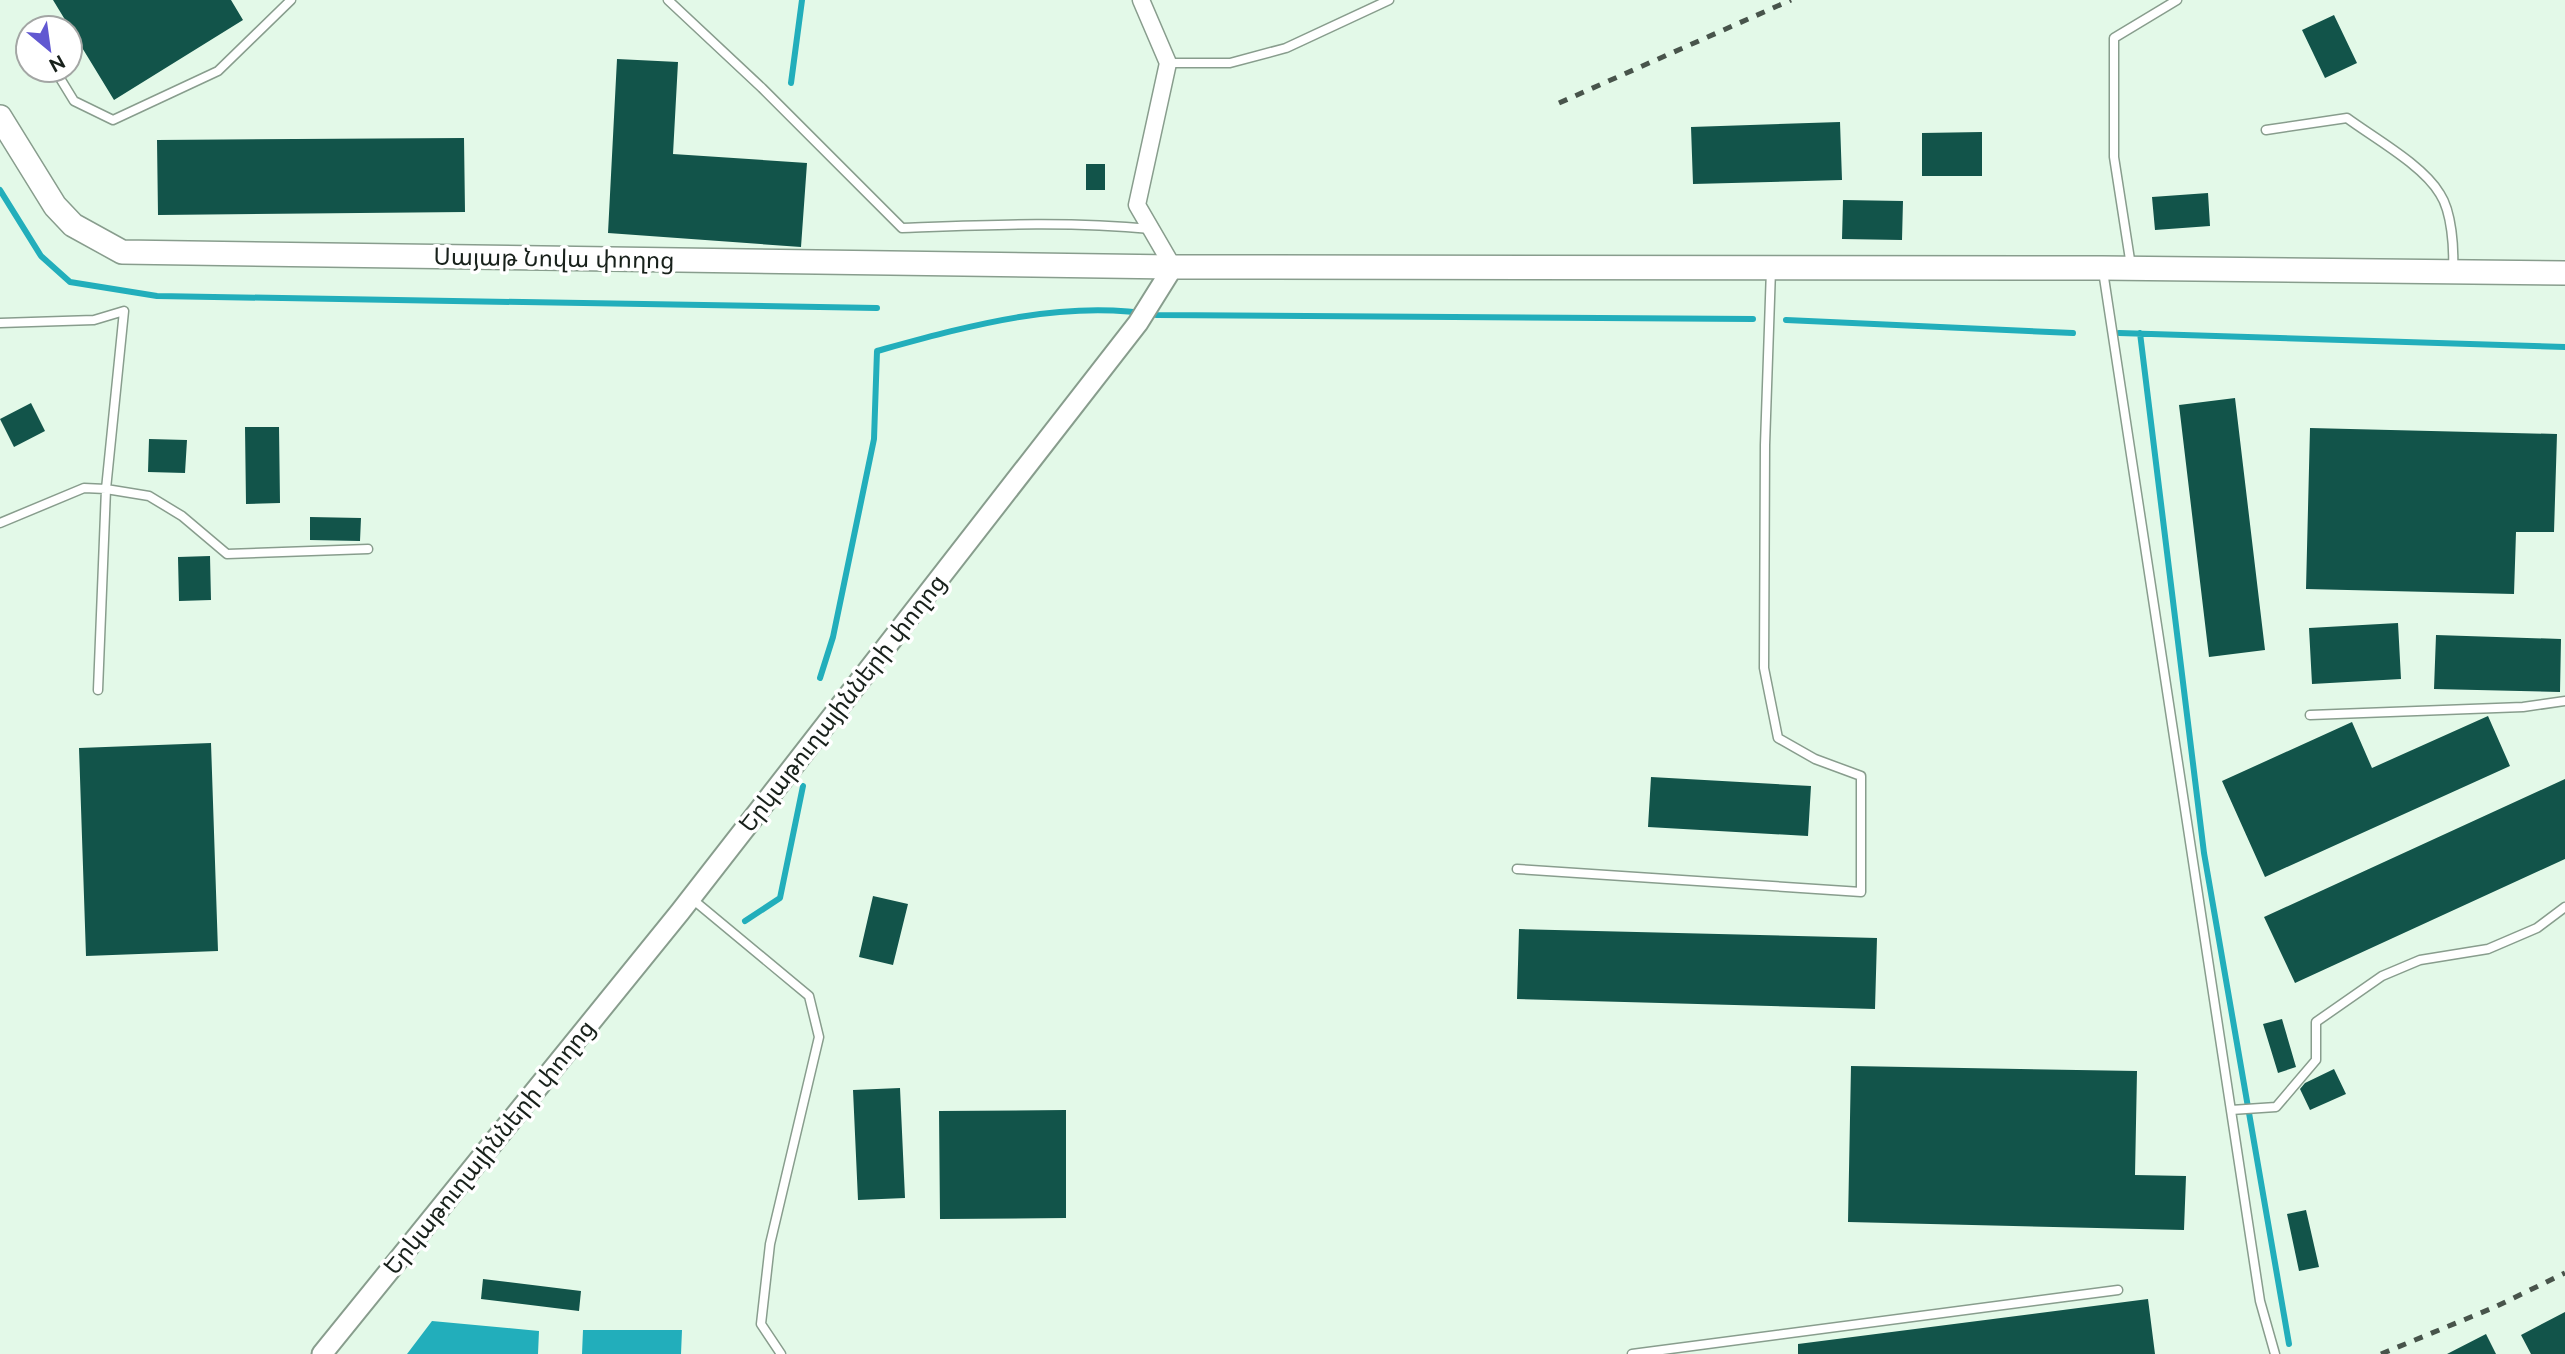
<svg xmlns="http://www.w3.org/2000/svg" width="2565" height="1354" font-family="Raleway,'Noto Sans Armenian',sans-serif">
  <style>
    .water { fill: #22aebb }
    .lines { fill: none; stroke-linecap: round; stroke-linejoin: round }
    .stream { stroke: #22aebb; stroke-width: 6 }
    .building { fill: #12544a }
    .service-casing { stroke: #889d8d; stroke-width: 11 }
    .minor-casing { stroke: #889d8d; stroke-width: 19 }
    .tertiary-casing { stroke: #889d8d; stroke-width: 23 }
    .secondary-casing { stroke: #889d8d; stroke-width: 26 }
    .service { stroke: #fff; stroke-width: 8 }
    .minor { stroke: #fff; stroke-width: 16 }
    .tertiary { stroke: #fff; stroke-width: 19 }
    .secondary { stroke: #fff; stroke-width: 23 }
    .rail { stroke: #48544b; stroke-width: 5; stroke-dasharray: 9 9; stroke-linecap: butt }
    .labels { text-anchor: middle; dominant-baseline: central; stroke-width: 7; stroke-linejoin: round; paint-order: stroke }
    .street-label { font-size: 24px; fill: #18211b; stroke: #fff }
  </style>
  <rect width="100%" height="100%" fill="#e3f9e8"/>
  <path class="water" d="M432 1321 539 1331 538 1354H407Z
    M583 1330H682L681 1354H582Z"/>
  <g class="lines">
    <path class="stream" d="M791 83 802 0
      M0 190 41 256 70 282 157 296 877 308
      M1786 320 2073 333
      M2119 333 2565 347
      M2140 333 2204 853 2289 1344
      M820 678 833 637 874 439 877 351C968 326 1062 299 1157 315L1753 319
      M745 921 780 898 803 786"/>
  </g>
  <path class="building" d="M53 0H231L243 20 114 100Z
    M2334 15 2357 63 2325 78 2302 30Z
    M617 59 678 62 673 154 807 163 801 247 608 233Z
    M1840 122 1842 180 1693 184 1691 127Z
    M1982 132V176H1922V133Z
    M464 138 465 212 158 215 157 140Z
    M1086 164H1105V190H1086Z
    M2208 193 2210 226 2155 230 2152 197Z
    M1843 200 1903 201 1902 240 1842 239Z
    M2235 398 2265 650 2209 657 2179 405Z
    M31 403 45 431 14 447 0 419Z
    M245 427H279L280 503 246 504Z
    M2310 428 2557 434 2554 532H2516L2514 594 2306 589Z
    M149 439 187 440 185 473 148 472Z
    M310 517 361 518 360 541 310 540Z
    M210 556 211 600 179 601 178 557Z
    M2398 623 2401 679 2312 684 2309 628Z
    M2436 635 2561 639 2560 692 2434 689Z
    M2488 716 2510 766 2265 877 2222 781 2352 722 2372 768Z
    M211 743 218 951 86 956 79 748Z
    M1651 777 1811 786 1808 836 1648 827Z
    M2565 779V859L2295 983 2264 917Z
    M873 896 908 904 893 965 859 957Z
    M1519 929 1877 938 1875 1009 1517 999Z
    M2282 1019 2296 1067 2278 1073 2263 1024Z
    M1851 1066 2137 1071 2135 1175 2186 1176 2184 1230 1848 1222Z
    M2334 1069 2346 1094 2310 1110 2300 1089 2305 1083Z
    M900 1088 905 1198 858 1200 853 1090Z
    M1066 1110V1218L940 1219 939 1111Z
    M2306 1210 2319 1267 2299 1271 2287 1214Z
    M483 1279 581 1291 579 1311 481 1299Z
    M2148 1299 2155 1354H1798V1344Z
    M2565 1312V1354H2531L2521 1335Z
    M2486 1334 2496 1354H2447Z"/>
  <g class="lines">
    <g class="service-casing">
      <path id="service" d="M668 0 762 88 902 228C985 225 1068 221 1151 229
        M1168 63H1230L1286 48 1389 0
        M55 70 74 101 113 120 218 71 291 0
        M2266 130 2347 118C2374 138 2423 165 2440 194 2452 212 2454 249 2453 269
        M2131 266 2114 157V38L2177 0
        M2103 271 2260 1301 2275 1354
        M0 323 94 320 124 311 106 489 98 690
        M0 523 84 488 106 489 149 496 182 516 227 554 368 549
        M2310 715 2523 707 2565 701
        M1517 869 1861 892V776L1815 759 1778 738 1764 668 1765 445 1771 269
        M691 898 809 996 819 1037 770 1244 761 1324 781 1354
        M2231 1110 2276 1107 2316 1060V1022L2382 976 2420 960 2488 949 2537 928 2565 907
        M1632 1354 2118 1290"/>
    </g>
    <g class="minor-casing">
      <path id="minor" d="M1141 0 1168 63 1137 205 1173 267"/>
    </g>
    <g class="tertiary-casing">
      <path id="tertiary" d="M322 1354 680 912 1138 323 1173 267"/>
    </g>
    <g class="secondary-casing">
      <path id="secondary" d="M0 117 55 206 73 225 122 252 1173 267 2102 268 2565 273"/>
    </g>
    <use href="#service" class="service"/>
    <use href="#minor" class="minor"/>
    <use href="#tertiary" class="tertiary"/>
    <use href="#secondary" class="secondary"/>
    <path class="rail" d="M1559 103 1791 0
      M2381 1354 2495 1307 2565 1273"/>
  </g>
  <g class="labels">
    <g class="street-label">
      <text transform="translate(554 258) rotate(1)">Սայաթ Նովա փողոց</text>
      <text transform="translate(842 703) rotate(-52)">Երկաթուղայինների փողոց</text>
      <text transform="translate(489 1147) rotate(-51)">Երկաթուղայինների փողոց</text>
    </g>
  </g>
  <g transform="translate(49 49) rotate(151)"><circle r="33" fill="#ffffff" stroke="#a3a6a4" stroke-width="2"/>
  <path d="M0-5L12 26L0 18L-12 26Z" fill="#6158d1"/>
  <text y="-10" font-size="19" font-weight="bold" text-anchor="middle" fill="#18211b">N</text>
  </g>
</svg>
